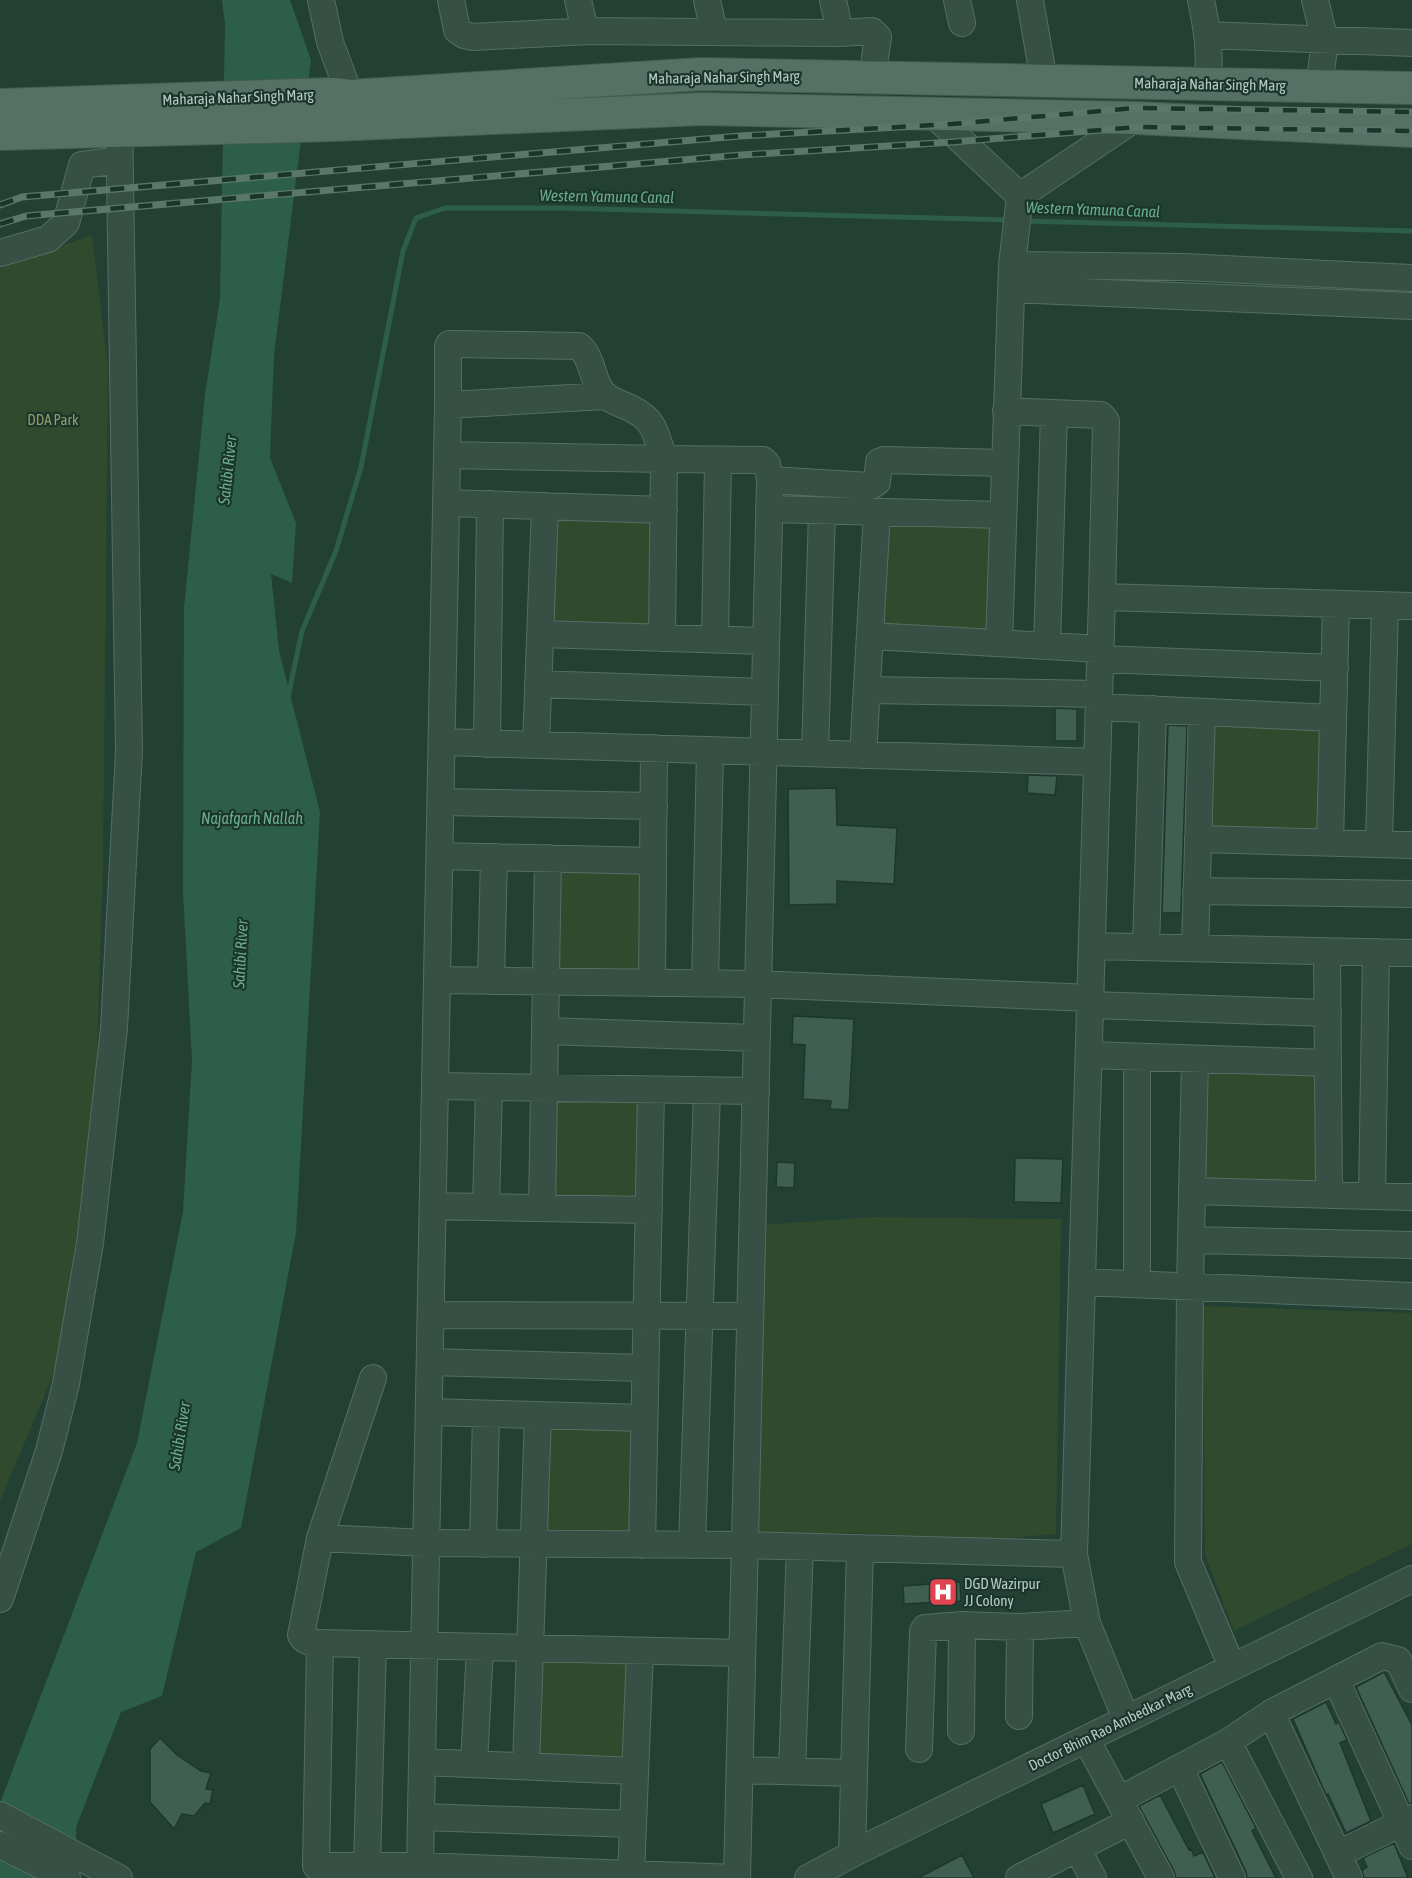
<svg xmlns="http://www.w3.org/2000/svg" width="1412" height="1878" font-family="'Asap Condensed',sans-serif">
  <style>
    .green { fill: #304a2e }
    .water { fill: #2d5e49 }
    .lines { fill: none; stroke-linecap: round; stroke-linejoin: round }
    .stream { stroke: #2d5e49; stroke-width: 5 }
    .building { fill: #3f5f53; stroke: #1e372d; stroke-width: 1.5 }
    .minor-casing { stroke: #556e64; stroke-width: 28 }
    .major-casing { stroke: #435c52; stroke-width: 34 }
    .minor { stroke: #375046; stroke-width: 26 }
    .major { stroke: #557065; stroke-width: 32 }
    .rail-casing { stroke: #59776b; stroke-width: 7 }
    .rail { stroke: #1c352b; stroke-width: 4.5; stroke-dasharray: 14; stroke-linecap: butt }
    .labels { text-anchor: middle; dominant-baseline: central; stroke-width: 4.5; stroke-linejoin: round; paint-order: stroke }
    .street-label { font-size: 15px; fill: #b3cbc2; stroke: #1c352b }
    .park-label { font-size: 15px; fill: #909d69; stroke: #1c352b }
    .poi-label { font-size: 15px; fill: #b3cbc2; stroke: #1c352b; text-anchor: start }
    .water-label { font-size: 16px; font-style: italic; fill: #6aac90; stroke: #1c352b }
  </style>
  <rect width="100%" height="100%" fill="#234034"/>
  <path class="green" d="M92 235 108 368 103 865 95 1113 57 1366 0 1501V268Z
    M550 516 660 521 655 631 545 626Z
    M884 520 996 524 992 635 879 631Z
    M1210 720 1323 724 1319 836 1206 832Z
    M551 865 650 866 648 978H550Z
    M1208 1068 1320 1072 1316 1183 1204 1179Z
    M546 1091 645 1092 643 1204H545Z
    M872 1217 1061 1219 1056 1534 992 1539 855 1533 754 1535 762 1225Z
    M1203 1306 1412 1313V1544L1234 1631 1205 1554Z
    M540 1424 639 1425 638 1537H539Z
    M535 1652 633 1653 632 1766 534 1765Z"/>
  <path class="water" d="M222 0H290L311 60 274 355 270 458 296 523 292 583 271 574 279 651 320 812 296 1232 241 1528 196 1552 162 1696 121 1712 76 1827 77 1878H0V1803L137 1443 183 1212 192 1060 183 892 184 608 205 394 220 299 225 24Z"/>
  <g class="lines">
    <path class="stream" d="M1024 221 1412 231
      M288 697 302 631 336 551 361 467 403 251 416 218 445 208H559L1011 220"/>
  </g>
  <path class="building" d="M1055 708 1077 709V741H1055Z
    M1168 725 1187 726 1181 913H1162Z
    M1028 775 1057 776 1055 795 1027 793Z
    M836 788 837 825 897 828 894 884 837 881V904L789 905 788 789Z
    M793 1016 854 1019 849 1110 830 1109 831 1101 803 1099 805 1045 792 1044Z
    M1015 1158 1063 1159 1061 1203 1014 1202Z
    M777 1162 795 1163 794 1188 776 1187Z
    M960 1582 961 1601 904 1604 903 1586Z
    M1384 1672 1412 1725V1803L1409 1804 1356 1687Z
    M1326 1702 1336 1724 1339 1722 1347 1740 1340 1743 1371 1821 1346 1833 1328 1794 1326 1795 1319 1779 1293 1719Z
    M160 1738 177 1755 201 1771 211 1773 206 1789 213 1790 210 1804 205 1803 194 1816 182 1814 174 1829 150 1802V1749Z
    M1222 1762 1256 1828 1252 1831 1276 1878H1247L1246 1872 1200 1774Z
    M1083 1785 1095 1814 1053 1833 1041 1804Z
    M1160 1795 1189 1850 1191 1849 1194 1856 1203 1852 1215 1878H1176L1174 1871 1139 1806Z
    M1394 1843 1408 1878H1364L1362 1870 1367 1867 1363 1858Z
    M962 1855 974 1878H918Z"/>
  <g class="lines">
    <g class="minor-casing">
      <path id="minor" d="M321 0 330 42 350 96
        M451 0 457 30 464 35 473 37 589 31
        M578 0 585 31 840 33
        M707 0 714 32
        M833 0 840 33 872 31 878 37 872 78
        M957 0 962 23
        M1030 0 1044 81
        M1201 0C1208 33 1210 50 1208 84
        M1315 0 1325 41 1319 86
        M1208 35 1412 43
        M933 114 1020 196
        M1020 196 1136 118
        M0 253 48 239 66 223 82 165 120 160
        M1012 265 1183 267 1412 278
        M1011 289 1412 306
        M448 405 605 396
        M1006 411 1101 415 1106 421 1102 597 1074 1554 1087 1623 1126 1719
        M447 455 664 459 662 638
        M770 480 871 486 877 482 879 462 884 460 1004 463
        M446 503 664 510
        M769 509 1003 515
        M1102 597 1412 606
        M540 634 766 641
        M870 636 1101 649
        M715 640 718 460
        M999 643 1012 265 1020 196
        M1047 646 1054 414
        M1100 659 1335 668
        M538 684 765 692
        M867 690 1099 694
        M1099 707 1333 718
        M442 742 1097 762
        M487 744 490 504
        M536 745 545 506
        M815 753 822 511
        M863 755 877 512
        M441 802 654 806
        M1198 839 1412 845
        M1330 842 1336 604
        M1379 844 1385 606
        M440 856 653 861
        M1196 891 1412 894
        M1092 946 1412 953
        M1146 947 1153 709
        M1195 948 1202 712
        M1327 951 1329 1195
        M437 980 758 984 1090 998
        M491 981 494 857
        M652 983 654 748
        M705 984 710 750
        M1090 1005 1328 1013
        M545 1031 757 1038
        M1089 1055 1328 1063
        M1137 1057V1284
        M1195 1059 1190 1286 1188 1562 1232 1667
        M435 1086 756 1091
        M1192 1191 1412 1197
        M1372 1196 1376 952
        M433 1206 649 1210
        M486 1207 489 1087
        M542 1208 548 858
        M1191 1240 1412 1245
        M1082 1282 1412 1296
        M431 1315 750 1316
        M430 1362 645 1368
        M429 1412 644 1418
        M320 1538 426 1543 745 1545 1074 1554
        M483 1544 486 1414
        M642 1545 651 1090
        M692 1545 707 1091
        M0 1599 49 1451 66 1384 90 1243 114 1028 129 751 119 113
        M320 1643C311 1642 305 1643 301 1635L320 1538 373 1378
        M1336 1680 1412 1846
        M1271 1713 1349 1878
        M1019 1716 1020 1627
        M961 1731 962 1625
        M1086 1739 1161 1878
        M1228 1742 1299 1878
        M919 1749 923 1631 925 1628 962 1625 1020 1627 1087 1623
        M422 1762 635 1771
        M474 1764 480 1647
        M526 1766 538 1415
        M1180 1768 1232 1878
        M740 1770 854 1773
        M792 1771 800 1547
        M1119 1800 1228 1742 1271 1713 1382 1656 1398 1660 1412 1689
        M0 1815 119 1878
        M421 1817 633 1824
        M0 1845 67 1878
        M1077 1848 1093 1878
        M852 1854 860 1548
        M1338 1854 1412 1818
        M367 1865 373 1644
        M420 1866 448 405V347L449 344H454L579 346C594 358 591 383 605 395 611 401 622 404 630 408 656 420 655 434 664 459L763 460 767 464 770 480 737 1878
        M631 1874 640 1651
        M737 1878 420 1866H316L320 1643 742 1653
        M808 1878 852 1854 1412 1579
        M1019 1878 1131 1821"/>
    </g>
    <g class="major-casing">
      <path id="major" d="M0 105 333 94 350 96 702 74 1412 88
        M0 134 334 125 702 109 1136 118 1412 131"/>
    </g>
    <use href="#minor" class="minor"/>
    <use href="#major" class="major"/>
    <g class="rail-casing">
      <path id="rail" d="M0 205 22 197 740 136 952 124 1136 108 1412 112
        M0 224 26 216 741 155 953 142 1137 127 1412 131"/>
    </g>
    <use href="#rail" class="rail"/>
  </g>
  <defs>
    <g id="hospital-square" transform="scale(1.5)"><rect x="-9" y="-9" width="18" height="18" rx="4" fill="#e0444e" stroke="#1c352b"/><path d="M-5-5h3v3.5h4V-5h3V5h-3V1.5h-4V5h-3Z" fill="#fff"/></g>
  </defs>
  <g fill-rule="evenodd">
    <use href="#hospital-square" x="943" y="1592"/>
  </g>
  <g class="labels">
    <g class="street-label">
      <text transform="translate(724 77) rotate(-1)">Maharaja Nahar Singh Marg</text>
      <text transform="translate(1210 84) rotate(1)">Maharaja Nahar Singh Marg</text>
      <text transform="translate(238 97) rotate(-2)">Maharaja Nahar Singh Marg</text>
      <text transform="translate(1110 1727) rotate(-26)">Doctor Bhim Rao Ambedkar Marg</text>
    </g>
    <g class="park-label">
      <text x="53" y="419">DDA Park</text>
    </g>
    <g class="poi-label">
      <text x="964" y="1583">DGD Wazirpur<tspan x="964" dy="17">JJ Colony</tspan></text>
    </g>
    <g class="water-label">
      <text transform="translate(607 196) rotate(1)">Western Yamuna Canal</text>
      <text transform="translate(1093 209) rotate(2)">Western Yamuna Canal</text>
      <text transform="translate(227 470) rotate(-84)">Sahibi River</text>
      <text x="252" y="818">Najafgarh Nallah</text>
      <text transform="translate(240 954) rotate(-87)">Sahibi River</text>
      <text transform="translate(179 1436) rotate(-81)">Sahibi River</text>
    </g>
  </g>
</svg>
